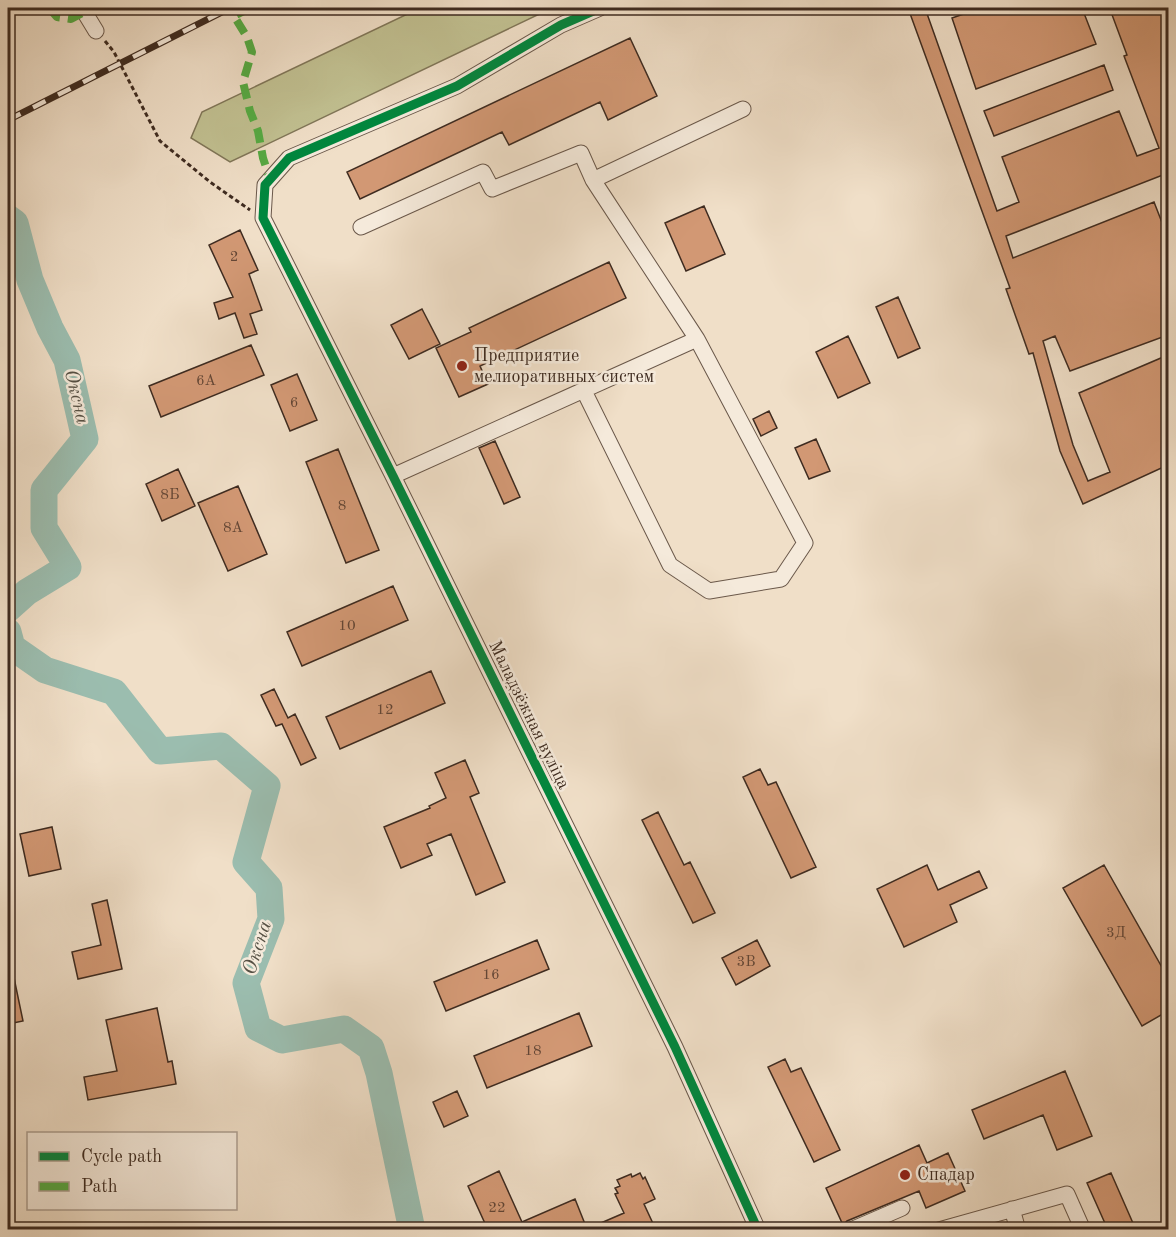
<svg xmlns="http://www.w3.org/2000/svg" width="1176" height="1237" font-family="'Old Standard TT',serif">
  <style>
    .green { fill: #c1c091; stroke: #807658; stroke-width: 1.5 }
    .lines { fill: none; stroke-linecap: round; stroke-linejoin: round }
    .river { stroke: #9bbdaf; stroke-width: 27 }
    .building { fill: #d29874; stroke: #3e2b20; stroke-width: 1.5 }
    .minor-casing { stroke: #6a584a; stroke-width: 17 }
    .path { stroke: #3e2b20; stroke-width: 3; stroke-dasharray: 4.5 3; stroke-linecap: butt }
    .minor { stroke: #f5eadb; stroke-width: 15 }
    .rail-casing { stroke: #3e2b20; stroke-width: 7 }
    .rail { stroke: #f5eadb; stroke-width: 4.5; stroke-dasharray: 14; stroke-linecap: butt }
    .quiet { stroke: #55ab43; stroke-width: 8; stroke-dasharray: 15 8; stroke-linecap: butt }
    .cycleway-casing { stroke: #f5eadb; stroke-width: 13 }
    .cycleway { stroke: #00873e; stroke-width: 9 }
    .poi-dot { fill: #8f2418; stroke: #f5eadb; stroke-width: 2 }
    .labels { text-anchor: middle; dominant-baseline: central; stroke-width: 5; stroke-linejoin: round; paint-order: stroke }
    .number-label { font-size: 15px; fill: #634635 }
    .poi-label { font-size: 18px; fill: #3e2b20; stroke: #f5eadb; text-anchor: start }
    .street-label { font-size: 18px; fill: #3e2b20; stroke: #f5eadb }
    .water-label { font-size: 20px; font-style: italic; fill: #555044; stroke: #f5eadb }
  </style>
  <rect width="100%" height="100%" fill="#f0dfc8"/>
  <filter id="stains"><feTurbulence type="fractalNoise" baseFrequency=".00333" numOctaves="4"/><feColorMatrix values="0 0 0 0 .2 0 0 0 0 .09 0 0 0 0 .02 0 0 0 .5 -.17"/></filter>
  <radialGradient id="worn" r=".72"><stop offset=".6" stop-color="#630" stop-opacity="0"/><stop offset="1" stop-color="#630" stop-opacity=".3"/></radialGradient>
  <path class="green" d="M420 8H552L230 162 191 138 202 112Z"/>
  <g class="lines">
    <path class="river" d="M8 218 15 223 30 280 50 328 67 360 85 439 44 490V528L68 567 27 592 8 609
      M8 632 12 647 45 670 114 692 160 751 221 746 267 786 246 862 269 888 271 919 246 983 258 1028 282 1040 344 1029 371 1048 379 1073 412 1230"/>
  </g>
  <path class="building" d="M908 8H925L997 211 1019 202 1002 157 1119 111 1137 156 1159 148 1124 56 1127 55 1111 12 1122 8H1168V173L1006 236 1013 258 1154 202 1168 238V335L1070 371 1055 336 1043 341 1073 445 1088 481 1110 472 1079 393 1168 355V465L1083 504 1060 451 1033 353 1029 354 1006 289 1010 288Z
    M981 8H1082L1096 44 976 89 952 18Z
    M630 38 657 96 608 120 600 102 509 145 502 132 360 199 347 172Z
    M1104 65 1113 90 994 136 984 111Z
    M704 206 725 254 686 271 665 223Z
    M240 230 258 270 249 274 262 310 250 314 257 334 244 338 235 313 219 319 214 303 233 297 209 245Z
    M609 262 626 298 480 366 488 384 459 397 436 348 471 332 469 328Z
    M898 297 920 348 898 358 876 307Z
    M422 309 440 344 409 359 391 325Z
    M848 336 870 383 838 398 816 352Z
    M251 345 264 375 161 417 149 386Z
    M297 374 317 420 290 431 271 385Z
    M769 411 777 428 761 436 753 419Z
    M816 439 830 471 809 479 795 448Z
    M495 441 520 497 504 504 479 448Z
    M338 449 379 550 346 563 306 462Z
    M178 469 195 506 162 521 146 484Z
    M238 486 267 554 228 571 198 503Z
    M393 586 408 620 302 666 287 632Z
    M431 671 445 703 340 749 326 717Z
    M274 689 288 718 295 714 316 758 301 765 282 724 276 726 261 695Z
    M465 760 479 793 470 797 505 882 476 895 451 834 427 844 432 855 401 868 384 827 430 808 429 806 446 798 435 773Z
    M760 769 768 785 776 782 816 867 791 878 743 777Z
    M658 812 684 865 690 862 715 913 693 923 642 820Z
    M52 827 61 869 29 876 20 834Z
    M927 865 938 890 979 871 987 888 950 905 957 922 904 947 877 889Z
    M1104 865 1168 978V1011L1142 1026 1063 888Z
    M107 900 122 969 78 979 72 952 101 945 92 904Z
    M537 940 549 969 446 1011 434 982Z
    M757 940 770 966 736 985 722 958Z
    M13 973 23 1021 8 1024V974Z
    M157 1008 168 1062 172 1061 176 1084 88 1100 84 1077 117 1071 106 1020Z
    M579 1013 592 1046 487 1088 474 1056Z
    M785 1059 791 1072 801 1068 840 1150 814 1162 768 1067Z
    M1065 1071 1092 1136 1057 1150 1043 1115 984 1139 972 1110Z
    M457 1091 468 1116 444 1127 433 1102Z
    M919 1145 927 1163 948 1153 965 1191 926 1208 919 1191 847 1221 843 1225 826 1188Z
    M499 1171 522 1222 575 1199 587 1229 624 1213 615 1194 618 1193 615 1188 620 1186 617 1180 631 1174 632 1177 640 1173 643 1179 645 1177 655 1199 644 1204 656 1230H488L468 1186Z
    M1111 1173 1136 1230H1108L1087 1183Z"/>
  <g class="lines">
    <g class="minor-casing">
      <path id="minor" d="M82 8 96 31
        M600 8 561 25 457 86 289 158 265 185 263 218 393 476 675 1047 758 1230
        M593 180 743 109
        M361 227 483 172 492 189 581 153 593 180 697 339
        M393 476 697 339 805 543 781 579 709 591 670 565 584 391
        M1012 1209 1018 1230
        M851 1230 902 1208
        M939 1230 1067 1194 1083 1230"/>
    </g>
    <path class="path" d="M105 41 114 52 160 141 210 182 250 210"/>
    <use href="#minor" class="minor"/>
    <g class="rail-casing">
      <path id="rail" d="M8 120 230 8"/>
    </g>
    <use href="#rail" class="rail"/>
    <path class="quiet" d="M49 8 57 17 71 19 84 12
      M250 8 234 16 247 37 252 52 243 82 250 111 258 131 263 158 270 179"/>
    <g class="cycleway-casing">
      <path id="cycleway" d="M600 8 561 25 457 86 289 158 265 185 263 218 393 476 675 1047 758 1230"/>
    </g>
    <use href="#cycleway" class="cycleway"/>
  </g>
  <g class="poi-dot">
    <circle cx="462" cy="366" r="6"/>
    <circle cx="905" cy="1175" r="6"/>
  </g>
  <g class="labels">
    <g class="number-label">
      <text x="234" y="257">2</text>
      <text x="206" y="381">6А</text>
      <text x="294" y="403">6</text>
      <text x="170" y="495">8Б</text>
      <text x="342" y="506">8</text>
      <text x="233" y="528">8А</text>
      <text x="347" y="626">10</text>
      <text x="385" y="710">12</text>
      <text x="1116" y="933">3Д</text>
      <text x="746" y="962">3В</text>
      <text x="491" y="975">16</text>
      <text x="533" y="1051">18</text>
      <text x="497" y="1208">22</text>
    </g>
    <g class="poi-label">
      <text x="474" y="356">Предприятие<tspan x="474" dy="21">мелиоративных систем</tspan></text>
      <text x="917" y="1175">Спадар</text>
    </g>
    <g class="street-label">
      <text transform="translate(529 715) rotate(64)">Маладзёжная вуліца</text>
    </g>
    <g class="water-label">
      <text transform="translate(76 397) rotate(77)">Оксна</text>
      <text transform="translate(258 948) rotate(-72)">Оксна</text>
    </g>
  </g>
  <rect width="1176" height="1237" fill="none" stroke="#f0dfc8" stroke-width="30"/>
  <rect x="9" y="9" width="1158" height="1219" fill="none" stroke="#3e2b20" stroke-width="3"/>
  <rect x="15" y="15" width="1146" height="1207" fill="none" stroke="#3e2b20" stroke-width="1.5"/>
  <rect x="27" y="1132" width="210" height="78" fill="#f5eadb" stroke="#ac9e90" stroke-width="1.5"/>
  <rect x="39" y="1152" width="30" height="9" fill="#00873e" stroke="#ac9e90" stroke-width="1.5"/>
  <text x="81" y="1162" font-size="18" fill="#3e2b20">Cycle path</text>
  <rect x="39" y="1182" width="30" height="9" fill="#55ab43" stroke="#ac9e90" stroke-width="1.5"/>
  <text x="81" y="1192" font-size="18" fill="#3e2b20">Path</text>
  <rect width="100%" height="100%" filter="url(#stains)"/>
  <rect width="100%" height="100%" fill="url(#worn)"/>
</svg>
